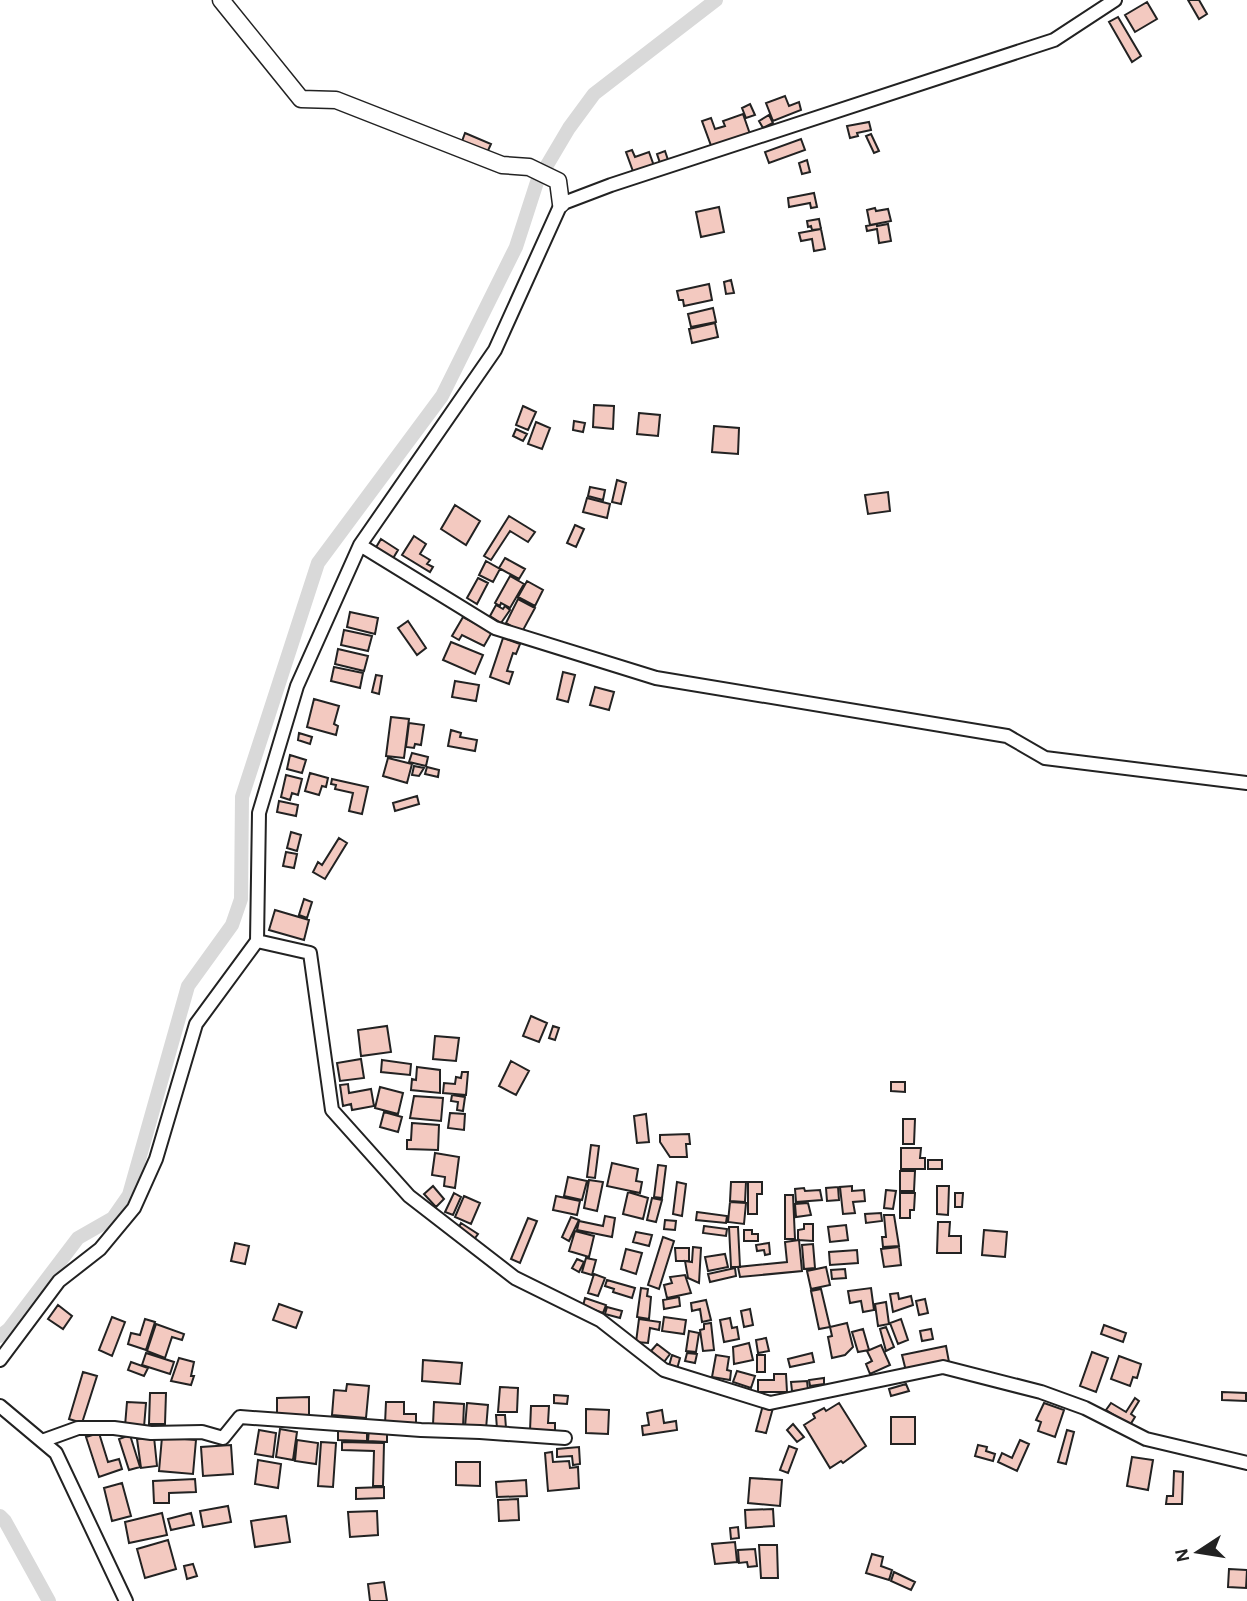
<svg xmlns="http://www.w3.org/2000/svg" width="1247" height="1601" font-family="'Alegreya Sans',sans-serif">
  <style>
    .lines { fill: none; stroke-linecap: round; stroke-linejoin: round }
    .canal { stroke: #d9d9d9; stroke-width: 14 }
    .building { fill: #f3c9c0; stroke: #222; stroke-width: 2 }
    .minor-casing { stroke: #222; stroke-width: 16 }
    .tertiary-casing { stroke: #222; stroke-width: 19 }
    .minor { stroke: #fff; stroke-width: 12 }
    .tertiary { stroke: #fff; stroke-width: 16 }
  </style>
  <rect width="100%" height="100%" fill="#fff"/>
  <g class="lines">
    <path class="canal" d="M0 1336 9 1329 78 1238 113 1218 129 1195 188 986 232 925 241 899 242 797 318 563 442 396 516 247 537 182 569 128 594 94 716 0
      M0 1516 5 1521 49 1601"/>
  </g>
  <path class="building" d="M1188 0H1199L1207 14 1199 19Z
    M1147 2 1157 19 1135 32 1125 15Z
    M1118 17 1141 56 1132 62 1109 22Z
    M785 96 789 106 799 102 801 110 773 121 766 103Z
    M750 104 755 115 746 118 742 108Z
    M743 114 751 137 713 151 702 121 711 118 715 129 725 126 723 121Z
    M769 115 773 123 763 128 759 121Z
    M869 122 871 130 857 133 858 136 850 138 847 126Z
    M465 133 491 144 486 155 461 144Z
    M871 134 879 151 874 153 866 136Z
    M801 139 805 150 769 163 765 152Z
    M632 150 635 157 649 152 654 166 634 174 626 152Z
    M665 151 669 163 661 166 657 154Z
    M807 160 810 172 802 174 799 163Z
    M814 193 817 207 811 208 810 203 789 207 788 198Z
    M719 207 724 232 701 237 696 212Z
    M875 208 876 211 888 209 891 221 870 225 867 210Z
    M819 219 821 229 812 230 811 226 808 227 807 221Z
    M877 224V226L888 224 891 241 879 243 877 229 867 231 866 226Z
    M821 229 825 249 814 251 812 239 801 241 799 233Z
    M731 280 734 293 726 294 724 282Z
    M709 284 712 300 684 306 683 300H679L677 291Z
    M713 308 716 322 691 327 688 314Z
    M715 323 718 337 692 343 689 329Z
    M594 405 614 406 613 429 593 427Z
    M523 406 536 412 528 430 516 425Z
    M639 413 660 415 658 436 637 434Z
    M574 421 585 423 583 432 573 430Z
    M536 422 550 428 542 449 528 444Z
    M714 426 739 428 738 454 712 452Z
    M516 429 527 434 523 441 513 436Z
    M617 480 626 483 621 504 612 502Z
    M590 487 605 490 603 500 588 496Z
    M888 492 890 511 868 514 865 495Z
    M587 498 610 504 607 518 583 512Z
    M455 505 480 521 466 545 441 529Z
    M509 516 535 532 528 542 510 531 491 560 484 556Z
    M575 525 584 529 576 547 567 543Z
    M414 536 426 544 420 554 430 560 427 564 433 567 430 572 402 555Z
    M381 539 398 550 392 560 375 549Z
    M505 558 525 569 519 579 499 568Z
    M486 561 500 569 493 582 479 575Z
    M510 576 524 584 510 608 501 603 500 606 495 603Z
    M478 578 488 583 477 604 467 598Z
    M527 581 543 590 535 606 518 597Z
    M518 599 535 608 522 632 506 623Z
    M496 605 503 609 505 606 510 610 501 623 490 616Z
    M350 612 378 618 375 634 347 627Z
    M463 617 492 632 484 646 462 635 459 640 452 636Z
    M408 621 426 648 417 655 398 628Z
    M344 630 372 636 368 651 341 645Z
    M503 638 520 644 516 654 513 653 507 671 513 672 509 684 490 677Z
    M451 642 483 655 475 674 443 660Z
    M338 649 368 656 364 671 335 664Z
    M334 667 363 673 360 688 331 681Z
    M563 672 575 675 568 702 557 699Z
    M376 675 382 676 379 694 372 692Z
    M455 681 479 685 476 701 452 697Z
    M595 687 614 692 609 710 590 705Z
    M314 699 339 706 334 724 338 726 336 735 307 727Z
    M391 717 409 719 404 758 386 756Z
    M409 723 424 725 421 745 415 744 414 748 406 747Z
    M451 730 461 733 460 737 477 740 475 751 448 746Z
    M299 733 312 737 310 744 298 740Z
    M412 753 428 757 426 766 409 762Z
    M290 755 306 760 302 773 287 769Z
    M388 758 412 764 407 783 383 776Z
    M414 766 424 768 419 776 412 775Z
    M427 767 439 770 438 777 425 774Z
    M310 773 328 778 326 787 322 786 319 795 305 791Z
    M286 775 302 779 298 795 292 793 290 800 281 797Z
    M332 779 368 787 362 814 349 811 353 793 335 789 336 785 331 784Z
    M417 796 419 804 395 811 393 803Z
    M279 801 298 805 296 816 277 812Z
    M291 832 301 835 297 851 287 848Z
    M339 838 347 843 325 879 313 872 318 862 322 865Z
    M286 852 297 854 294 868 283 866Z
    M304 899 312 902 307 918 299 915Z
    M275 910 309 920 304 940 269 930Z
    M531 1016 547 1023 539 1042 523 1036Z
    M387 1026 391 1052 361 1056 358 1030Z
    M553 1026 559 1028 555 1040 549 1038Z
    M435 1036 459 1038 456 1061 433 1059Z
    M361 1059 364 1078 340 1081 337 1063Z
    M382 1060 411 1064 410 1075 381 1072Z
    M511 1061 529 1071 516 1095 499 1086Z
    M417 1067 440 1070V1093L411 1090 412 1079 416 1080Z
    M462 1072H468L466 1095 443 1093 444 1083 455 1084 456 1077 461 1078Z
    M891 1082H905V1092L891 1091Z
    M348 1084 349 1093 371 1089 374 1106 352 1110 351 1104 343 1106 340 1085Z
    M380 1087 403 1093 398 1114 375 1108Z
    M452 1095 465 1097 463 1111 457 1110 458 1102 451 1101Z
    M414 1096 443 1098 441 1121 410 1118Z
    M384 1112 402 1117 398 1132 380 1127Z
    M450 1113 465 1114 464 1130 448 1128Z
    M646 1114 649 1142 637 1143 634 1116Z
    M903 1119H915L914 1144H903Z
    M412 1123 439 1125 438 1150 407 1149V1140H411Z
    M689 1134 690 1144H686L687 1157H670L660 1142V1135Z
    M591 1145 599 1146 595 1178 587 1177Z
    M901 1148H921L920 1158H925V1169H901Z
    M435 1153 459 1157 455 1188 444 1186 445 1177 432 1175Z
    M928 1160H942V1169H928Z
    M612 1163 638 1169 636 1181 642 1182 640 1193 607 1186Z
    M658 1165 666 1166 662 1198 654 1197Z
    M900 1171H915L914 1191H900Z
    M568 1177 587 1181 582 1200 564 1196Z
    M589 1180 603 1182 597 1211 584 1208Z
    M677 1182 686 1184 682 1216 673 1214Z
    M731 1182H746L745 1202 730 1201Z
    M748 1182H762V1194H757V1214H748Z
    M433 1186 444 1199 436 1207 424 1194Z
    M852 1186V1191L864 1190 865 1201 853 1202 855 1213 843 1214 840 1187Z
    M937 1186H949L948 1215 937 1214Z
    M838 1187 839 1200 827 1201 826 1188Z
    M804 1188 805 1191 820 1190 822 1200 796 1202 795 1189Z
    M886 1190 896 1191 893 1209 884 1208Z
    M628 1192 648 1198 643 1219 623 1214Z
    M454 1193 461 1197 453 1215 445 1212Z
    M900 1193H915L914 1210H910V1218H900Z
    M955 1193H963L962 1207H955Z
    M785 1195H793L795 1239H785Z
    M464 1196 480 1203 471 1224 455 1217Z
    M556 1196 580 1201 577 1215 553 1210Z
    M652 1198 662 1200 656 1222 647 1220Z
    M730 1202 746 1203 744 1224 728 1222Z
    M808 1203 811 1215 796 1217 795 1204Z
    M697 1212 727 1216 726 1223 696 1220Z
    M881 1213 882 1221 866 1223 865 1214Z
    M884 1215H894L899 1246 883 1247 882 1237H886Z
    M605 1216 615 1218 612 1237 577 1230 579 1221 603 1226Z
    M571 1217 579 1220 569 1241 562 1237Z
    M528 1218 537 1221 520 1263 511 1259Z
    M665 1220 676 1221 675 1230 664 1229Z
    M938 1222H950L949 1236H961V1253H937Z
    M461 1223 478 1234 473 1241 457 1231Z
    M804 1224H813V1241L798 1240V1230L804 1229Z
    M846 1225 848 1240 830 1242 828 1227Z
    M704 1226 727 1229 726 1236 703 1233Z
    M729 1227H738L740 1267H731Z
    M744 1230H752V1234H758V1241H744Z
    M984 1230 1007 1232 1005 1257 982 1255Z
    M575 1231 594 1236 589 1257 569 1251Z
    M636 1232 652 1235 649 1246 633 1242Z
    M663 1237 674 1241 659 1289 648 1285Z
    M799 1240 802 1271 740 1277 738 1267 787 1262 785 1242Z
    M235 1243 249 1246 245 1264 231 1261Z
    M769 1243 770 1254 765 1255 764 1250 757 1251 756 1245Z
    M813 1244 815 1268 804 1269 802 1245Z
    M693 1247 701 1248 699 1283 688 1278 685 1261 692 1262Z
    M899 1247 901 1265 884 1267 881 1249Z
    M675 1248H689V1261H676Z
    M626 1249 642 1253 636 1274 621 1269Z
    M857 1250 858 1263 830 1265 829 1252Z
    M725 1254 728 1267 708 1271 705 1257Z
    M586 1258 596 1260 592 1275 582 1272Z
    M577 1259 584 1262 579 1272 572 1268Z
    M826 1267 830 1285 811 1289 807 1271Z
    M735 1268 736 1276 710 1282 708 1274Z
    M845 1269 846 1278 832 1279 831 1270Z
    M594 1274 605 1278 598 1296 588 1293Z
    M685 1275 691 1293 667 1298 664 1285 672 1283 670 1277Z
    M607 1280 635 1288 632 1298 613 1292 614 1289 605 1286Z
    M641 1288 648 1289 647 1296 651 1297 649 1319 637 1317Z
    M871 1288 874 1310 863 1312 861 1301 850 1303 848 1291Z
    M821 1289 830 1327 819 1329 811 1291Z
    M898 1293 899 1299 911 1296 913 1305 893 1312 890 1294Z
    M679 1297 680 1306 664 1309 663 1300Z
    M585 1298 606 1305 603 1313 583 1306Z
    M925 1299 928 1313 919 1315 916 1301Z
    M706 1300 711 1320 702 1322 700 1309 692 1311 691 1303Z
    M886 1302 889 1324 878 1326 875 1304Z
    M279 1304 302 1312 296 1328 273 1320Z
    M58 1305 72 1316 63 1329 48 1319Z
    M607 1307 622 1311 620 1318 605 1314Z
    M750 1309 753 1325 744 1327 741 1311Z
    M112 1317 125 1322 112 1356 99 1350Z
    M664 1317 686 1320 684 1334 662 1331Z
    M730 1318 732 1328 737 1327 739 1339 724 1342 720 1320Z
    M145 1319 155 1322 146 1350 128 1344 131 1333 140 1335Z
    M639 1319 660 1322 659 1330 650 1328 648 1343 636 1342Z
    M901 1319 908 1340 898 1344 890 1323Z
    M711 1323 714 1350 703 1351 700 1330 704 1329V1324Z
    M847 1323 853 1347 845 1355 832 1358 828 1337 832 1336 830 1327Z
    M156 1324 184 1334 182 1340 172 1337 165 1358 147 1351Z
    M1104 1325 1126 1333 1123 1342 1101 1334Z
    M886 1327 894 1347 886 1351 880 1329Z
    M863 1329 869 1350 858 1352 852 1332Z
    M931 1329 933 1339 922 1341 920 1331Z
    M689 1331 699 1333 696 1352 686 1351Z
    M766 1338 769 1351 758 1353 756 1340Z
    M749 1343 753 1360 734 1364 733 1347Z
    M657 1344 670 1354 664 1362 651 1351Z
    M881 1345 890 1365 870 1374 866 1364 872 1361 867 1351Z
    M946 1346 949 1362 906 1371 902 1355Z
    M1092 1352 1108 1358 1096 1392 1080 1386Z
    M146 1353 174 1362 170 1374 142 1365Z
    M687 1353 697 1354 695 1363 685 1361Z
    M812 1353 814 1362 790 1367 788 1359Z
    M672 1355 680 1358 677 1369 669 1366Z
    M716 1355 729 1357 727 1370 731 1371 730 1380 712 1377Z
    M757 1355H765V1372H757Z
    M1119 1356 1141 1364 1137 1378 1133 1377 1130 1386 1111 1379Z
    M179 1358 194 1362 191 1376H194L191 1385 171 1381Z
    M423 1360 462 1363 460 1384 422 1381Z
    M131 1362 148 1368 144 1376 128 1370Z
    M737 1371 755 1376 751 1388 733 1382Z
    M83 1372 97 1376 82 1423 69 1419Z
    M774 1374H786L787 1392H758V1380H774Z
    M824 1378V1384L810 1386 809 1380Z
    M807 1381 808 1390 792 1391 791 1382Z
    M347 1384 369 1386 366 1418 332 1415 334 1390 346 1391Z
    M906 1384 909 1391 891 1396 889 1389Z
    M500 1387 518 1388 517 1412H498Z
    M1222 1392 1246 1393V1401L1222 1400Z
    M150 1393H166L165 1424H149Z
    M554 1395 568 1396 567 1404 554 1403Z
    M309 1397V1416H277V1398Z
    M1135 1398 1139 1401 1131 1414 1135 1417 1130 1425 1106 1410 1111 1403 1126 1412Z
    M127 1402 146 1403 144 1427 125 1426Z
    M386 1402H404V1414H416V1425L385 1424Z
    M434 1402 464 1404 463 1427 433 1425Z
    M467 1403 488 1405 486 1429 465 1427Z
    M839 1403 866 1446 843 1463 841 1461 830 1468 804 1425 815 1418 813 1414 824 1408 826 1411Z
    M1044 1403 1064 1410 1055 1437 1038 1431 1041 1422 1036 1420Z
    M763 1405 773 1408 766 1433 756 1431Z
    M531 1406H549L548 1423H555V1432L530 1431Z
    M586 1409 609 1410 608 1434 586 1433Z
    M662 1410 664 1423 676 1421 677 1430 643 1435 642 1426 649 1425 647 1413Z
    M496 1415H505L506 1428 497 1429Z
    M891 1417H915V1444H891Z
    M793 1424 804 1437 797 1442 787 1430Z
    M338 1428H367V1441L338 1440Z
    M280 1429 297 1432 293 1460 276 1457Z
    M369 1429 387 1430V1442L368 1441Z
    M259 1430 276 1433 273 1457 255 1454Z
    M1067 1430 1074 1432 1066 1464 1058 1462Z
    M99 1433 108 1462 119 1459 122 1469 99 1477 86 1437Z
    M130 1435 140 1467 129 1470 119 1439Z
    M154 1437 157 1466 141 1468 137 1439Z
    M162 1437 196 1440 193 1474 159 1471Z
    M297 1440 318 1443 316 1464 295 1461Z
    M1020 1440 1029 1444 1017 1471 998 1462 1002 1453 1012 1458Z
    M321 1442 336 1443 333 1487 318 1486Z
    M342 1442 384 1443 383 1486H373L374 1451 342 1450Z
    M231 1445 233 1474 203 1476 201 1447Z
    M978 1445 987 1447 986 1451 995 1454 993 1461 975 1456Z
    M789 1446 797 1449 788 1473 780 1470Z
    M579 1447 580 1464 573 1465 572 1456 557 1457V1449Z
    M552 1452 553 1462 569 1461 570 1468 578 1467 579 1488 548 1491 545 1453Z
    M1132 1457 1153 1460 1148 1490 1127 1486Z
    M258 1460 281 1464 278 1488 255 1484Z
    M456 1462H480V1486L456 1485Z
    M1174 1471 1183 1472 1182 1504H1166L1167 1496H1173Z
    M750 1478 782 1480 780 1506 748 1503Z
    M195 1479 196 1492 169 1493V1503H154L153 1481Z
    M526 1480 527 1496 497 1497 496 1482Z
    M122 1483 131 1516 112 1521 104 1488Z
    M384 1487V1498L356 1499V1488Z
    M518 1499 519 1520 499 1521 498 1500Z
    M228 1506 231 1522 203 1527 200 1511Z
    M773 1509 774 1526 746 1528 745 1510Z
    M377 1511 378 1535 350 1537 348 1512Z
    M162 1513 167 1535 129 1543 125 1522Z
    M191 1513 194 1525 171 1530 168 1519Z
    M286 1516 290 1542 255 1547 251 1521Z
    M738 1527 739 1538 731 1539 730 1528Z
    M168 1540 176 1569 145 1578 137 1549Z
    M735 1542 737 1562 715 1564 712 1544Z
    M759 1545H777L778 1578H761Z
    M755 1549 757 1566 748 1567 747 1562 739 1563 738 1550Z
    M872 1554 883 1557 881 1566 892 1570 889 1580 866 1573Z
    M193 1564 197 1576 187 1579 184 1566Z
    M1229 1569 1247 1570 1246 1588 1228 1587Z
    M894 1572 915 1582 911 1590 891 1581Z
    M384 1582 387 1601H370L368 1584Z"/>
  <g class="lines">
    <g class="minor-casing">
      <path id="minor" d="M360 545 495 628 656 678 1007 736 1045 758 1247 783
        M257 941 310 953 332 1110 409 1196 515 1278 600 1320 664 1370 770 1403 943 1367 1041 1392 1085 1408 1146 1439 1247 1463
        M0 1360 59 1281 100 1249 134 1208 156 1159 196 1024 257 941 259 813 297 686 360 545 495 350 561 204 611 185 1054 40 1115 0
        M0 1406 56 1453 126 1601
        M42 1441 78 1428H114L151 1433 202 1432 223 1438 240 1417 421 1430 480 1432 565 1438"/>
    </g>
    <g class="tertiary-casing">
      <path id="tertiary" d="M221 0 301 99 336 100 502 165 529 167 558 181 561 204"/>
    </g>
    <use href="#minor" class="minor"/>
    <use href="#tertiary" class="tertiary"/>
  </g>
  <g transform="translate(1198 1552) rotate(258)" stroke="#ffffff" stroke-width="5" paint-order="stroke">
  <path d="M0-5L12 26L0 18L-12 26Z" fill="#222222"/>
  <text y="-10" font-size="19" font-weight="bold" text-anchor="middle" fill="#222222">N</text>
  </g>
</svg>
